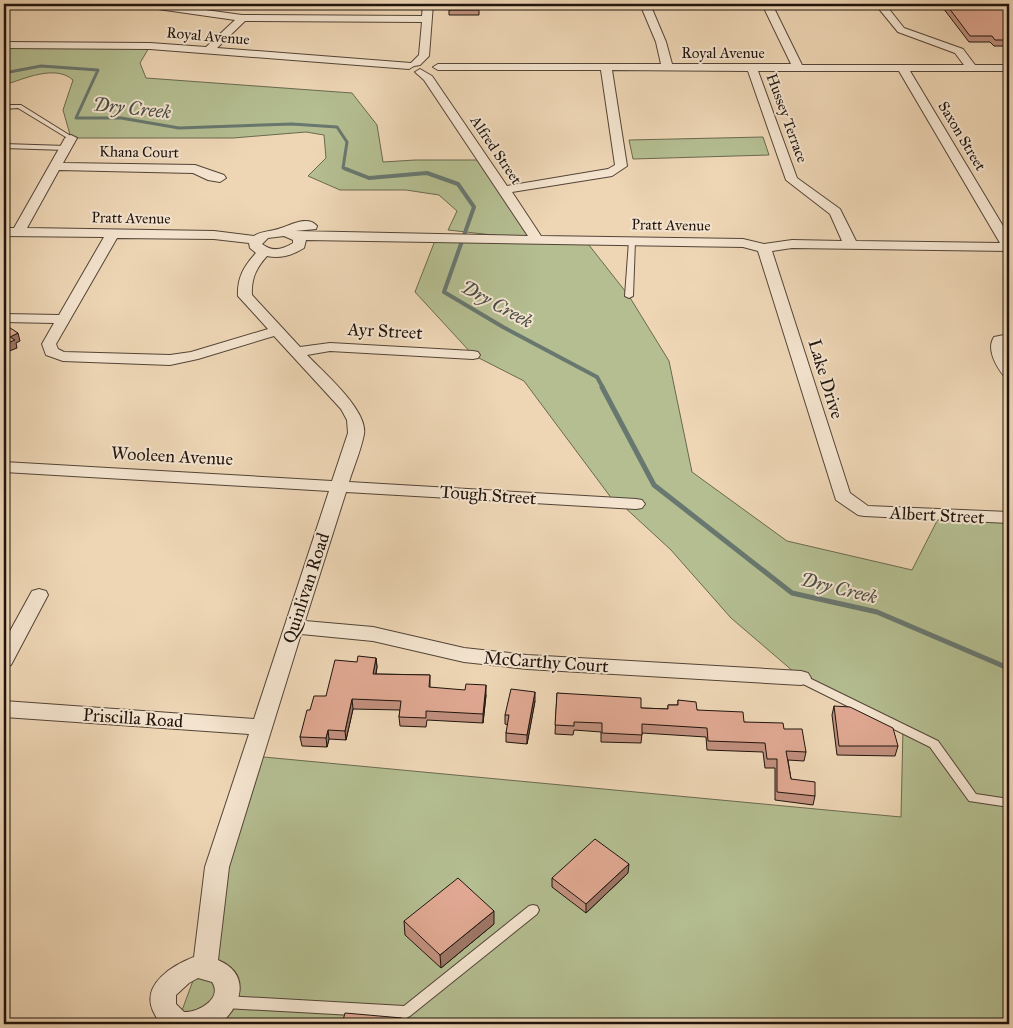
<svg xmlns="http://www.w3.org/2000/svg" width="1013" height="1028" font-family="'IM FELL Great Primer',serif">
  <style>
    .green { fill: #b4be91; stroke: #6a694f }
    .lines { fill: none; stroke-linecap: round; stroke-linejoin: round }
    .stream-far3 { stroke: #68776f; stroke-width: 3 }
    .stream-far2 { stroke: #68776f; stroke-width: 4 }
    .stream-far1 { stroke: #68776f; stroke-width: 5 }
    .stream { stroke: #68776f; stroke-width: 6 }
    .service-casing { stroke: #534437; stroke-width: 2 }
    .minor-casing { stroke: #534437; stroke-width: 2 }
    .service { fill: #f4e4cf; fill-rule: evenodd }
    .minor { fill: #f4e4cf; fill-rule: evenodd }
    .wall { fill: #c1907e; stroke: #1f140d }
    .shaded-wall { fill: #9d7666; stroke: #1f140d }
    .building { fill: #e0a892; stroke: #1f140d }
    .labels { text-anchor: middle; dominant-baseline: central; stroke-width: 4; stroke-linejoin: round; paint-order: stroke }
    .far-street-label { font-size: 15px; fill: #1f140d; stroke: #f4e4cf }
    .street-label { font-size: 18px; fill: #1f140d; stroke: #f4e4cf }
    .water-label { font-size: 19px; font-style: italic; fill: #4a4e46; stroke: #f4e4cf }
  </style>
  <rect width="100%" height="100%" fill="#eed6b5"/>
  <filter id="stains"><feTurbulence type="fractalNoise" baseFrequency=".004" numOctaves="4"/><feColorMatrix values="0 0 0 0 .2 0 0 0 0 .09 0 0 0 0 .02 0 0 0 .5 -.17"/></filter>
  <radialGradient id="worn" r=".72"><stop offset=".6" stop-color="#630" stop-opacity="0"/><stop offset="1" stop-color="#630" stop-opacity=".3"/></radialGradient>
  <path class="green" d="M4 45 150 46 140 63 146 78 352 93 377 125 383 162 415 160H483L537 239 585 240 629 296 669 361 692 472 787 541 912 570 940 515 1009 518V1024H177L198 967 253 756 901 817 903 729 801 678 731 618 671 550 620 503H615L524 381 473 355 415 292 436 238 528 239 448 230 457 211 439 195 406 190H340L308 176 326 158 324 135 306 132 233 138H71L63 110 73 80C55 64 24 79 4 85Z
    M763 137 769 155 633 159 629 140Z"/>
  <g class="lines">
    <path class="stream-far3" d="M4 73 41 66 98 70 76 118H121L179 128 292 124 337 127 347 142 343 168 349 170"/>
    <path class="stream-far2" d="M346 169 369 178 427 173 458 184 474 207 444 292 503 327 597 377 603 388"/>
    <path class="stream-far1" d="M602 387 654 485 792 593 877 612 1008 668"/>
    <path class="stream" d="M1005 667 1009 669"/>
    <g class="service-casing">
      <path id="service" d="M4 105H21L74 138 69 139 18 108 4 109Z
        M4 144 66 146 69 148 66 150 4 148Z
        M632 239 635 241 633 296 629 298 625 296 629 241Z
        M801 674 938 741 976 794 1009 799V807L969 801 930 747 797 681 796 678 797 675Z
        M533 905 537 906 539 910 537 914 410 1016 406 1018 225 1008 221 1006 219 1002 221 998 225 996 404 1006 529 906Z"/>
    </g>
    <g class="minor-casing">
      <path id="minor" d="M139 4H162L242 15 422 16 423 4H433L429 56 420 65 414 66 409 69 150 49 4 48V42L150 43 206 47 235 20 144 7ZM245 21 422 22 419 55 411 63 217 48Z
        M640 4H650L666 42 672 64H791L762 4H772L802 65H964L955 53 898 32 875 4H885L904 28 963 49 975 65H1009V71H910L1009 236V251L792 248 772 251 850 493 868 506 1009 512V523L864 516 858 515 836 500 758 251 743 247 306 240 304 248C293 255 280 259 267 256 256 268 251 279 252 295L300 347 330 343 473 351 478 352 480 355 478 358 473 359 330 351 307 355C323 372 368 410 364 434 361 450 354 466 349 482L636 499 642 500 645 504 642 508 636 509 346 492 305 621 373 627 464 648 527 655 801 671 808 673 811 678 808 683 801 685 527 669 464 662 373 641 301 634 229 867 218 960C251 974 242 1005 220 1024H161C157 1020 156 1016 153 1011 141 984 173 965 194 957L205 867 249 734 4 717V701L254 719 329 491 4 472V462L332 481 348 433 347 420 341 409 274 336 198 359 170 365 63 361 46 355 42 344 54 323 4 322V314L59 315 104 237 4 236V228H14L65 138 71 135 77 138 63 163 195 165 224 175 226 178 220 182 208 180 193 173 59 170 27 228 214 231 254 236C263 230 272 232 281 228 291 225 308 215 317 226L316 229 295 231 528 236 424 80 415 72 420 69 432 76 507 186 608 169 615 165 601 70H438L433 67 438 64H661L656 42ZM612 70 748 71 786 180 830 214 842 241 792 240 764 244 743 239 541 236 512 192 612 176 627 166ZM758 71H899L1000 243 856 241 840 209 797 178ZM284 236 293 240V243C282 250 272 252 262 244L268 238ZM117 238 214 239 249 243 250 248 256 253C244 266 237 278 238 296L268 329 191 352 170 355 64 352 58 349 56 344ZM198 978 212 982C223 998 199 1013 184 1012L176 1004V995L189 983Z
        M1009 334V342L1007 343 1009 378 1004 376C996 366 986 349 994 337Z
        M39 589 46 591 48 595 11 665 4 667V642L32 591Z"/>
    </g>
    <use href="#service" class="service"/>
    <use href="#minor" class="minor"/>
  </g>
  <path class="wall" d="M449 4H479V15H449Z
    M940 4H1009V46H994L990 42H969Z
    M376 658 377 667 376 674 430 675V688L486 695 483 723 427 720 426 727 400 726 399 717 400 710 353 709 346 740 329 739 327 747 302 746 300 737 310 710 326 696 357 662Z
    M557 693 641 708 668 709V705H678V700L697 710 744 722 784 729 806 752 804 761 788 760 791 779 815 796 813 805 775 800V768H765L763 752 707 750 706 737 642 733 641 743 601 742V732L574 730 573 735 555 734Z
    M535 701 527 744 506 742V733L508 725 505 724V715Z
    M834 706 898 746 895 756 837 755 832 715Z
    M628 873 586 913 552 887V878Z
    M404 921 494 924 441 968 405 935Z"/>
  <path class="shaded-wall" d="M18 333 20 341 16 343 17 348 7 352 4 392V357L5 344 10 337Z
    M376 658 377 667 374 683 373 674Z
    M486 685V695L483 723V714Z
    M535 692V701L527 744V735Z
    M352 699 353 709 346 740 345 731Z
    M328 730 329 739 327 747 326 738Z
    M629 864 628 873 586 913V904Z
    M494 911V924L441 968 440 955Z"/>
  <path class="building" d="M449 4H478V10H449Z
    M946 4H1009V40H995L992 36H970Z
    M4 324 18 333 10 337 15 340 5 344 4 357Z
    M358 656 376 658 373 674 430 675 429 687 465 690 466 684 486 685 483 714 426 711V718L399 717 401 701 352 699 345 731 328 730 326 738 300 737 307 710H310L314 696H326L335 660 357 662Z
    M511 689 535 692 527 735 506 733 509 715H505Z
    M557 693 641 698V708L668 709V705H678V700L696 702 697 710 743 712 744 722 783 723 784 729H802L806 752 786 751 791 779 815 782V796L777 792V759H767L765 743 708 741 707 728 642 724V735L602 733V723L574 722V726L555 725Z
    M834 706 850 707 893 728 898 746H839Z
    M595 839 629 864 586 904 552 878Z
    M458 878 494 911 440 955 404 921Z
    M345 1013 402 1018 401 1024H342Z"/>
  <g class="labels">
    <g class="far-street-label">
      <text transform="translate(208 36) rotate(5)">Royal Avenue</text>
      <text x="723" y="53">Royal Avenue</text>
      <text transform="translate(787 118) rotate(70)">Hussey Terrace</text>
      <text transform="translate(962 136) rotate(59)">Saxon Street</text>
      <text transform="translate(496 150) rotate(56)">Alfred Street</text>
      <text transform="translate(139 152) rotate(1)">Khana Court</text>
      <text transform="translate(131 218) rotate(1)">Pratt Avenue</text>
      <text transform="translate(671 225) rotate(1)">Pratt Avenue</text>
    </g>
    <g class="street-label">
      <text transform="translate(385 331) rotate(3)">Ayr Street</text>
      <text transform="translate(826 379) rotate(73)">Lake Drive</text>
      <text transform="translate(172 456) rotate(3)">Wooleen Avenue</text>
      <text transform="translate(488 495) rotate(4)">Tough Street</text>
      <text transform="translate(937 515) rotate(3)">Albert Street</text>
      <text transform="translate(306 588) rotate(-72)">Quinlivan Road</text>
      <text transform="translate(546 662) rotate(4)">McCarthy Court</text>
      <text transform="translate(133 718) rotate(4)">Priscilla Road</text>
    </g>
    <g class="water-label">
      <text transform="translate(132 108) rotate(6)">Dry Creek</text>
      <text transform="translate(497 304) rotate(29)">Dry Creek</text>
      <text transform="translate(839 588) rotate(14)">Dry Creek</text>
    </g>
  </g>
  <rect width="1013" height="1028" fill="none" stroke="#eed6b5" stroke-width="20"/>
  <rect x="5" y="5" width="1003" height="1018" fill="none" stroke="#1f140d" stroke-width="2.5"/>
  <rect x="10" y="10" width="993" height="1008" fill="none" stroke="#1f140d"/>
  <rect width="100%" height="100%" filter="url(#stains)"/>
  <rect width="100%" height="100%" fill="url(#worn)"/>
</svg>
